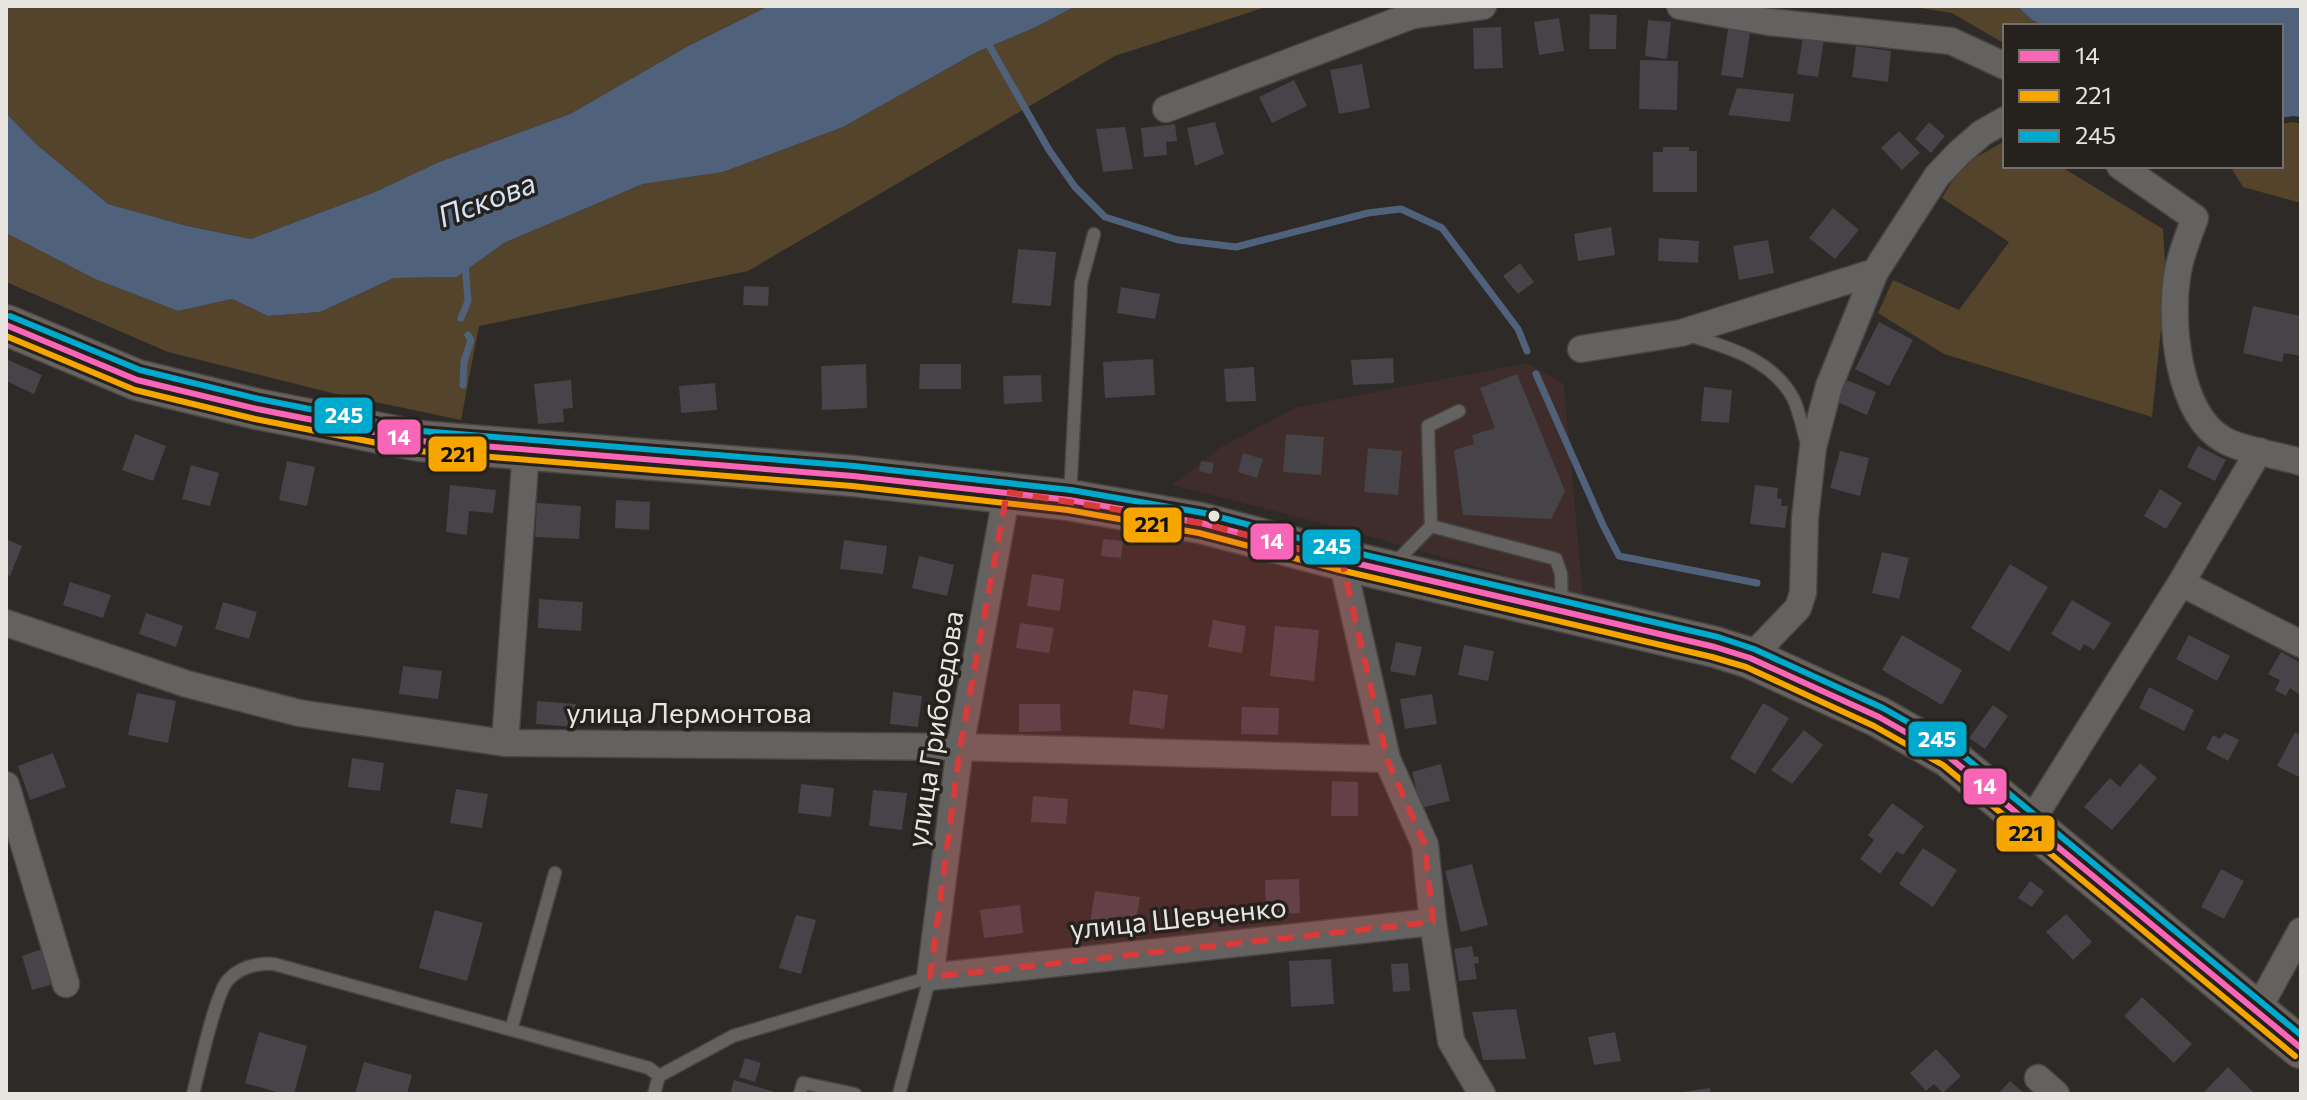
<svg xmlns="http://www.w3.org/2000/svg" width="2307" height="1100" font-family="Commissioner,sans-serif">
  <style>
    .commercial { fill: #3e2d2a }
    .green { fill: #54442b }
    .water { fill: #50617c }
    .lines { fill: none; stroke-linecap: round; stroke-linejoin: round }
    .stream { stroke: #50617c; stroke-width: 7 }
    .building { fill: #464349 }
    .lane-casing { stroke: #474543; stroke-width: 15 }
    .street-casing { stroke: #474543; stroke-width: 29 }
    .primary-casing { stroke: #474543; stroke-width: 43 }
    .lane { stroke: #646260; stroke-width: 12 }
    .street { stroke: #646260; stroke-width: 26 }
    .primary { stroke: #68615d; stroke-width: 40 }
    .bus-1-casing { stroke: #25211c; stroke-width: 12 }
    .bus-2-casing { stroke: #25211c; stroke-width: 12 }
    .bus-3-casing { stroke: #25211c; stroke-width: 12 }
    .bus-1 { stroke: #fa66b7; stroke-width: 6 }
    .bus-2 { stroke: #f7a600; stroke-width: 6 }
    .bus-3 { stroke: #00a9ce; stroke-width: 6 }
    .marked { fill: #d83b3a; fill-opacity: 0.2; stroke: #d83b3a; stroke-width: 6; stroke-dasharray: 16 10; stroke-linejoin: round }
    .bus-dot { fill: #e8e5e1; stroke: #25211c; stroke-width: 3 }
    .labels { text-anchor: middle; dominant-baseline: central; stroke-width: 7; stroke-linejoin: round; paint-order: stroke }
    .street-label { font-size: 28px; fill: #e8e5e1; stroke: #25211c }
    .water-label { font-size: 30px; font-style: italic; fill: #d5e3f8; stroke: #25211c }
    .line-badge { stroke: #25211c; stroke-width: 3 }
    .badge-label { font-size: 22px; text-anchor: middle; font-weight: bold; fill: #fff }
    .pale-badge-label { font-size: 22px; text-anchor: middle; font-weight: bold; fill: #111 }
  </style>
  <rect width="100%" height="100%" fill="#2d2a27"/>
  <path class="commercial" d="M1527 363 1564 384 1583 597 1329 525 1172 485 1221 447 1297 407Z"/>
  <path class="green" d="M6 6H769L690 45 570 114 439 162 375 192 251 239 187 226 108 204 35 143 6 113Z
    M1076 6H1269L1115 56 748 271 479 326 461 420 332 393 168 352 6 282V233L95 279 178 311 232 299 268 316 320 312 394 278 457 277 504 243 643 184 723 172 843 127 977 52 1034 28Z
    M1908 6H2017L2032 20 2044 26H2005V44L1952 13Z
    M2293 122 2301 124V203L2243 187 2230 166H2281V124Z
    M2005 141V166H2060L2163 229 2166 280 2152 417 1944 354 1878 313 1893 280 1959 310 2009 242 1942 198 1961 166Z"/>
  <path class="water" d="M769 6H1076L1034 28 977 52 843 127 723 172 643 184 504 243 457 277 394 278 320 312 268 316 232 299 178 311 95 279 6 233V113L35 143 108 204 187 226 251 239 375 192 439 162 570 114 690 45Z
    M2017 6H2301V117L2293 116 2281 118V26H2044L2032 20Z"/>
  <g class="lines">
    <path class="stream" d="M986 40 1049 150 1075 187 1105 217 1178 240 1236 247 1368 213 1401 209 1442 228 1518 329 1527 351
      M461 318 468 301 465 263
      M1536 374 1603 525 1619 556 1757 583
      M463 385 464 362 471 340 468 335"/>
  </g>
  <path class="building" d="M1590 14 1617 15 1616 49H1589Z
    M1559 18 1564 51 1539 55 1534 22Z
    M1648 20 1671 22 1667 59 1645 56Z
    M1501 27 1503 68 1474 69 1473 28Z
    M1728 29 1750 33 1743 78 1721 75Z
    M1803 37 1824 40 1818 77 1797 74Z
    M1856 46 1891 51 1888 82 1852 77Z
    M1640 60 1678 61 1677 110 1639 109Z
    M1362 64 1370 108 1339 114 1330 70Z
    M1294 80 1307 106 1272 123 1259 97Z
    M1737 88 1794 94 1790 122 1728 115Z
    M1215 122 1224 154 1195 166 1187 128Z
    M1929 122 1945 136 1931 153 1915 139Z
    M1175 124 1177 141 1166 142 1167 155 1144 157 1141 128Z
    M1125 127 1133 169 1103 172 1096 129Z
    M1899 131 1920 153 1902 170 1881 148Z
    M1663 147H1689V151H1697V192H1653V152H1663Z
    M1833 208 1859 230 1835 259 1809 238Z
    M1611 227 1615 255 1578 261 1574 234Z
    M1659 238 1699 241 1698 263 1658 261Z
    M1768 240 1774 273 1739 280 1733 246Z
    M1018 249 1056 252 1051 306 1012 303Z
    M1520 263 1534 282 1518 294 1503 276Z
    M744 286 769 287 768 306 743 305Z
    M1121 287 1160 294 1155 319 1117 313Z
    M2253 306 2301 316V356L2284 353 2282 362 2243 353Z
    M1879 322 1913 340 1889 386 1855 369Z
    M1393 358 1394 383 1353 385 1351 360Z
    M6 359 42 375 34 394 6 381Z
    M1153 359 1155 395 1105 398 1103 362Z
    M866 364 867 408 822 410 821 366Z
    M920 364H961V389H919Z
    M1254 367 1256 401 1226 402 1224 369Z
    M1517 374 1565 491 1551 519 1463 515 1454 450 1474 444 1472 435 1495 428 1480 388Z
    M1041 375 1042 402 1004 404 1003 376Z
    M1844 379 1876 392 1867 415 1835 401Z
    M571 380 573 408 563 409 564 422 538 424 534 384Z
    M715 383 717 410 681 413 679 386Z
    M1704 387 1732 390 1729 423 1701 421Z
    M135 434 166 446 153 481 122 470Z
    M1286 434 1324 437 1321 475 1283 472Z
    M2198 446 2226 460 2215 481 2187 467Z
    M1368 448 1402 451 1398 495 1364 492Z
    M1840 451 1869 458 1860 496 1830 488Z
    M1243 453 1263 459 1257 478 1238 472Z
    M287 461 315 467 307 506 279 500Z
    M1201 461 1214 463 1212 474 1199 471Z
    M191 465 219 473 210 506 182 499Z
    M450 485 496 490 493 513 469 511 467 535 446 532Z
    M1755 485 1778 488 1777 498 1782 499 1781 506H1788L1785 528 1750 524Z
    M2160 489 2182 503 2166 529 2144 516Z
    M616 500 650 502 649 530 615 528Z
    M537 503 581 506 579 539 535 537Z
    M6 539 22 546 10 576 6 574Z
    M1103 539 1123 541 1121 558 1101 556Z
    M844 540 887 546 883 574 840 569Z
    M1882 552 1909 558 1899 599 1872 593Z
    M919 556 954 565 947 596 912 588Z
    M2010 564 2048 587 2009 652 1971 628Z
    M1032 574 1064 579 1060 611 1027 606Z
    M70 582 111 595 103 618 63 605Z
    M539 599 583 602 581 631 538 628Z
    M2072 600 2111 623 2094 650 2084 644 2080 651 2051 634Z
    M223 602 257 612 249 639 215 629Z
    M146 613 183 626 176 647 139 634Z
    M1213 620 1246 626 1242 653 1208 647Z
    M1020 623 1054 628 1049 653 1016 648Z
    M1275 626 1319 630 1314 681 1270 676Z
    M1902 635 1962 670 1942 705 1882 670Z
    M2189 635 2230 656 2217 681 2176 659Z
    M1396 642 1422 647 1415 676 1390 671Z
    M1464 645 1494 651 1488 681 1458 675Z
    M2281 652 2301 663 2299 694 2290 688 2286 696 2275 690 2280 680 2268 674Z
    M403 666 442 671 438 699 399 694Z
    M2149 687 2194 710 2184 731 2139 708Z
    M1133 690 1168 695 1164 729 1129 724Z
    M893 692 922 696 918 727 890 724Z
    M137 693 176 701 168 743 128 735Z
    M1432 694 1437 724 1405 729 1400 699Z
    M537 701 576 704 574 727 536 724Z
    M1763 703 1789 718 1755 774 1730 758Z
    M1019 704H1060L1061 731 1019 732Z
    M1993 705 2008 716 1985 749 1969 738Z
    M1242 707 1279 708 1278 735 1241 734Z
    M1804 730 1823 745 1792 784 1771 770Z
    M2295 732 2301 735V778L2277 766Z
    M2225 733 2239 740 2228 761 2206 749 2213 735 2219 739Z
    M53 753 66 787 30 800 18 766Z
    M352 758 384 763 380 791 348 787Z
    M2140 763 2157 778 2112 830 2084 807 2110 778 2120 787Z
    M1441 764 1450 801 1421 808 1412 772Z
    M1332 781 1358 782V816H1331Z
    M801 784 834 788 831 817 798 813Z
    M456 789 488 794 482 828 450 823Z
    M873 790 907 793 902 830 869 826Z
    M1033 796 1068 799 1066 824 1031 822Z
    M1892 803 1924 826 1903 855 1897 851 1880 874 1860 859 1874 840 1868 835Z
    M1923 848 1957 870 1933 907 1899 884Z
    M1472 864 1488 925 1461 932 1445 871Z
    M2221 869 2244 881 2224 919 2201 907Z
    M1299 879 1300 913 1266 914 1265 880Z
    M2030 881 2044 891 2032 907 2018 898Z
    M1095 891 1140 897 1135 929 1090 922Z
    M1020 905 1023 933 984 938 980 910Z
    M435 910 483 923 467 981 419 968Z
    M2066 914 2092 942 2073 960 2046 932Z
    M796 915 816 920 801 974 779 968Z
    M1472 946 1474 957 1478 956 1479 963 1474 964 1477 979 1459 981 1454 949Z
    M42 949 53 984 32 990 22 956Z
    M1331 959 1334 1004 1291 1007 1289 961Z
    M1408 963 1410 991 1393 992 1391 964Z
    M2142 997 2192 1044 2174 1063 2124 1016Z
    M1516 1009 1526 1059 1483 1060 1472 1012Z
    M259 1032 307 1046 294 1094H283L245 1083Z
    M1615 1032 1621 1061 1594 1065 1588 1037Z
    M1936 1049 1961 1076 1943 1093 1934 1084 1926 1091 1910 1073Z
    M745 1058 761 1063 755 1082 739 1077Z
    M364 1062 412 1075 407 1094H355Z
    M2228 1067 2254 1093 2202 1094Z
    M734 1080 778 1093 777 1094H730Z
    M2010 1081 2025 1094H1998Z
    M1710 1088 1711 1094H1683V1092Z"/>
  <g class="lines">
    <g class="lane-casing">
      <path id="lane" d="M1688 335C1727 347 1772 359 1793 398 1800 412 1803 432 1808 447
        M1459 411 1428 426 1431 526 1556 559 1561 574 1562 607
        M1070 497 1081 283 1094 234
        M1394 564 1431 526
        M511 1030 555 873
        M193 1094C199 1071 215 994 228 980 241 966 257 963 274 964L649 1068 659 1076
        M654 1094 659 1076 733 1036 930 977
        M800 1094 803 1083 855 1094
        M899 1094 930 977"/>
    </g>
    <g class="street-casing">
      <path id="street" d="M1680 6 1769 22 1951 41 2005 66
        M1166 109 1413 15 1483 6
        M2120 166 2195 218C2189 235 2181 253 2178 271 2169 319 2177 414 2224 440 2241 450 2281 456 2301 462
        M1581 349 1681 333 1875 272
        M1007 492 960 747 930 977 1433 922
        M1342 560 1387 759 1425 845 1433 922 1451 1041 1482 1094
        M2181 583 2301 644
        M6 623 187 684 299 713 505 743 960 747 1387 759
        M1750 658 1798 608 1803 593 1805 518 1813 447 1829 386 1875 272 1937 176 1959 153 1982 133 2005 120
        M505 743 526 450
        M6 785 66 984
        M2030 823 2181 583 2259 451
        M2257 1011 2301 931
        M2038 1078 2056 1094"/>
    </g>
    <g class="primary-casing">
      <path id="primary" d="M6 325 137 380 257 409 420 441 853 476 1069 500 1201 523 1342 560 1715 647 1750 658 1879 717 1949 757 2301 1048"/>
    </g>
    <use href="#lane" class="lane"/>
    <use href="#street" class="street"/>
    <use href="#primary" class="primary"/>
    <g class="bus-1-casing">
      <path id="bus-1" d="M6 325 137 380 257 409 420 441 853 476 1069 500 1201 523 1342 560 1715 647 1750 658 1879 717 1949 757 2301 1048"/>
    </g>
    <g class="bus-2-casing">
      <path id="bus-2" d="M6 336 135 390 255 419 418 451 852 486 1068 510 1199 533 1340 570 1712 657 1746 667 1874 726 1943 765 2295 1056"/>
    </g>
    <g class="bus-3-casing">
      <path id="bus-3" d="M10 316 140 370 259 399 421 431 854 466 1071 490 1204 513 1344 550 1718 637 1754 649 1883 708 1955 749 2301 1035"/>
    </g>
    <use href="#bus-1" class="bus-1"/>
    <use href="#bus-2" class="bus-2"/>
    <use href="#bus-3" class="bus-3"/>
  </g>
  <path class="marked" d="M1007 492 1201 523 1342 560 1387 759 1425 845 1433 922 930 977 960 747Z"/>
  <circle class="bus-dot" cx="1214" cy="516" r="7"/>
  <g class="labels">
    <g class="street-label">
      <text x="689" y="712">улица Лермонтова</text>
      <text transform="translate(934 729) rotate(-81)">улица Грибоедова</text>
      <text transform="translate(1178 917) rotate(-6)">улица Шевченко</text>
    </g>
    <g class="water-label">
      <text transform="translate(486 198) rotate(-21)">Пскова</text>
    </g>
  </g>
  <g class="line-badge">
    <rect x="313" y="396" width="61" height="39" rx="8" fill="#00a9ce"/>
    <rect x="376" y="418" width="46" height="38" rx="8" fill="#fa66b7"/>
    <rect x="427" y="435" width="61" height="38" rx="8" fill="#f7a600"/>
    <rect x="1122" y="506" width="61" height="38" rx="8" fill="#f7a600"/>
    <rect x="1249" y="522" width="46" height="39" rx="8" fill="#fa66b7"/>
    <rect x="1301" y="528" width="61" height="38" rx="8" fill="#00a9ce"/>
    <rect x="1907" y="720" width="61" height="38" rx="8" fill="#00a9ce"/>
    <rect x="1962" y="767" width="46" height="39" rx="8" fill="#fa66b7"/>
    <rect x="1995" y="814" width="61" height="39" rx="8" fill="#f7a600"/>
  </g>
  <g class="badge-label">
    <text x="344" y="423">245</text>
    <text x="399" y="445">14</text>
    <text x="1272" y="549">14</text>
    <text x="1332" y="554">245</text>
    <text x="1937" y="747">245</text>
    <text x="1985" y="794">14</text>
  </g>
  <g class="pale-badge-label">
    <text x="458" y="462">221</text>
    <text x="1152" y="532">221</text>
    <text x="2026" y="841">221</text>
  </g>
  <rect width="2307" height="1100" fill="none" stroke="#e8e5e1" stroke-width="16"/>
  <rect x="2003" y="24" width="280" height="144" fill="#25211c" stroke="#736f6b" stroke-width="2"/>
  <rect x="2019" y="50" width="40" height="12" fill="#fa66b7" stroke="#736f6b" stroke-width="2"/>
  <text x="2075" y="64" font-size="24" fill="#e8e5e1">14</text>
  <rect x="2019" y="90" width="40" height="12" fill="#f7a600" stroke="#736f6b" stroke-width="2"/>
  <text x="2075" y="104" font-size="24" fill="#e8e5e1">221</text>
  <rect x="2019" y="130" width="40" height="12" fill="#00a9ce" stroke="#736f6b" stroke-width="2"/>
  <text x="2075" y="144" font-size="24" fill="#e8e5e1">245</text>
</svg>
